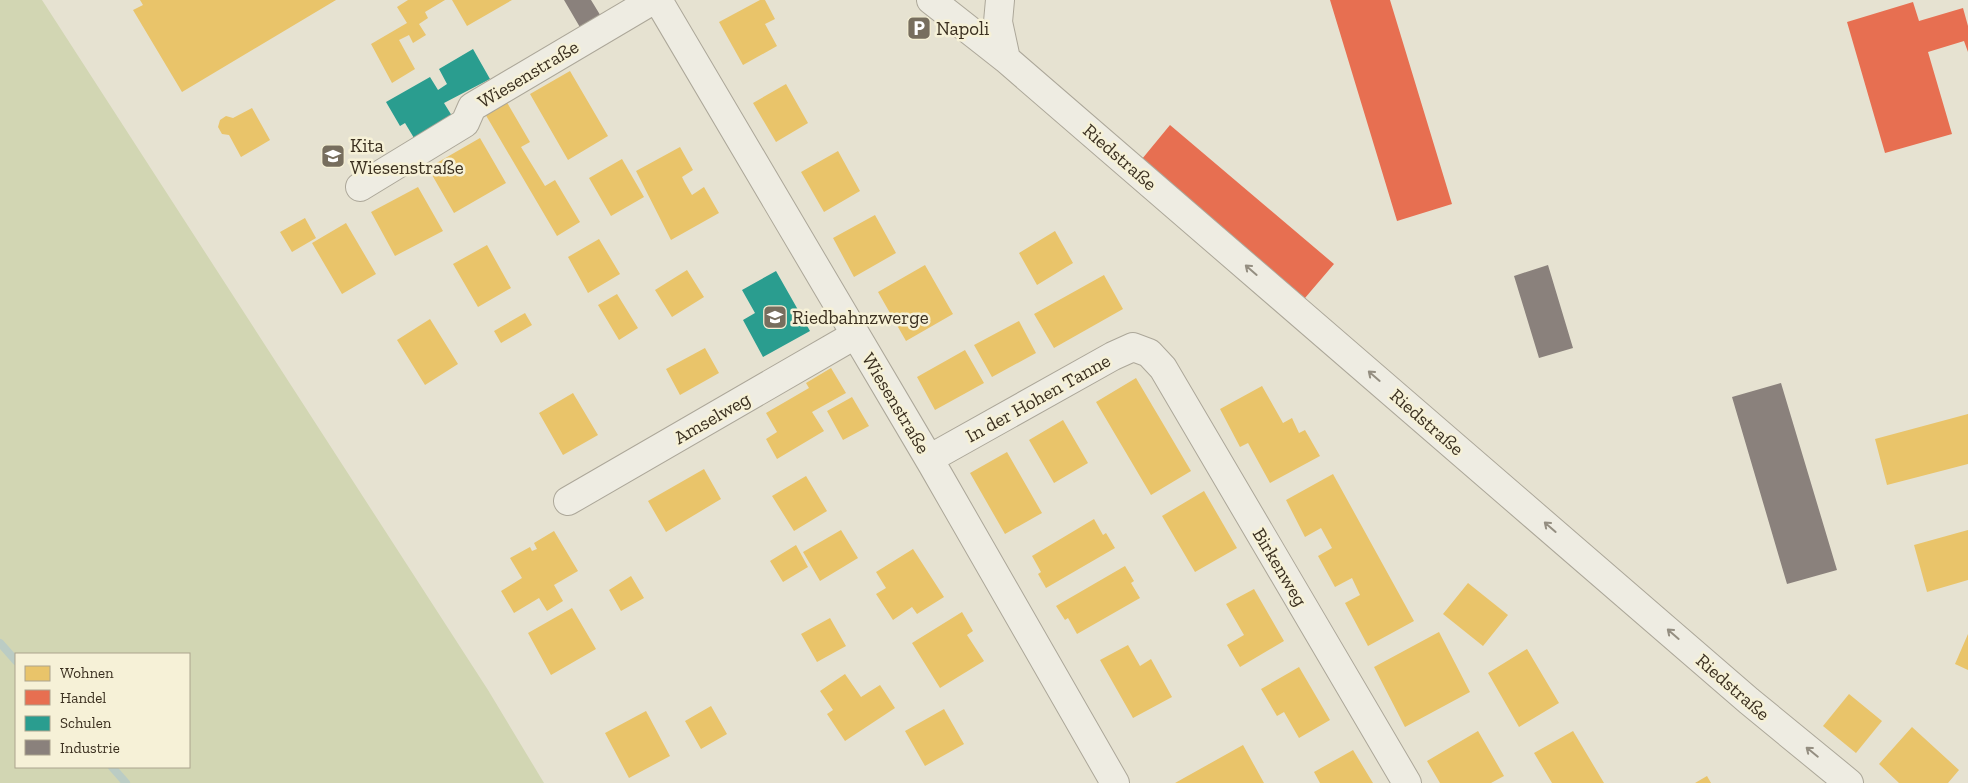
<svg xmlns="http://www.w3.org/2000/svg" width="1968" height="783" font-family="'Zilla Slab',serif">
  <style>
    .green { fill: #d2d6b3; fill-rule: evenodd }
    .homes { fill: #e9c46a }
    .shops { fill: #e76f51 }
    .schools { fill: #2a9d8f }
    .industry { fill: #8a817c }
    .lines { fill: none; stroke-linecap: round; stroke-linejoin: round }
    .stream { stroke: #bbccc4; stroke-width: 8 }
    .minor-casing { stroke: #aca799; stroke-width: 30 }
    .minor { stroke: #eeece2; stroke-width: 28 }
    .oneway { stroke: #948e81 }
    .labels { text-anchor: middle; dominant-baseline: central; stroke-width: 5; stroke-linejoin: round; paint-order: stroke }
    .poi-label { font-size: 19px; fill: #3b3020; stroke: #f6f1d7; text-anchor: start }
    .street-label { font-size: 19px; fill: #3b3020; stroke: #f6f1d7 }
  </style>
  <rect width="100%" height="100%" fill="#e6e2d1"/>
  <path class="green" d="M0 0H42L488 690 544 783H0ZM16 654H189V767H16Z"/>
  <path class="homes" d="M140 0H336L182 92 133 10 143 5Z
    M408 0H445L425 12 428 18 419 24 426 35 413 43 409 35 399 40 415 69 392 83 371 44 407 23 397 7Z
    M452 0H512L467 26Z
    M760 0H765L775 19 765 24 777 46 743 65 719 22Z
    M570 71 608 136 568 160 530 94Z
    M786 84 808 123 776 142 753 103Z
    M505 99 530 142 521 147 545 186 555 180 580 222 557 236 484 112Z
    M252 108 270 140 241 157 229 135 222 134 218 127 220 120 226 116 233 118Z
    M480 138 506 183 454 213 428 168Z
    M680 147 693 170 682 177 685 183 692 195 704 187 719 213 671 240 636 171Z
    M838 151 860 191 824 212 801 172Z
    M622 159 644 197 611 216 589 178Z
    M418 187 443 231 395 256 371 212Z
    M875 215 896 253 854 277 833 238Z
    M305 218 316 238 292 252 280 232Z
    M346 223 376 274 342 294 312 243Z
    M1055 231 1073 263 1037 285 1019 253Z
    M599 239 620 274 588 293 568 257Z
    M487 245 511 288 478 307 453 264Z
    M925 265 953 314 906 341 878 292Z
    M687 270 704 297 672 317 655 290Z
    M1104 275 1123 309 1054 348 1034 314Z
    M617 294 638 328 619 340 598 305Z
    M525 313 532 325 501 343 494 331Z
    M430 319 458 364 425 385 397 340Z
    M1019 321 1036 353 992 377 974 345Z
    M705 348 719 373 680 395 666 369Z
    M965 350 984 383 935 410 917 377Z
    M831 368 846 393 812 412 824 431 777 459 766 439 777 432 766 413 809 388 806 383Z
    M1136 378 1191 471 1151 495 1096 402Z
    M1262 386 1283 423 1292 418 1299 433 1305 430 1320 456 1270 483 1248 443 1240 447 1220 409Z
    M573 393 598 435 563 455 539 413Z
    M852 397 869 426 843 440 827 411Z
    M1968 414V464L1887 485 1875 439Z
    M1063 420 1088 463 1054 483 1029 440Z
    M1007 452 1042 513 1005 534 970 473Z
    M704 469 721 499 666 532 648 501Z
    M1333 474 1414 621 1368 646 1345 603 1360 595 1352 578 1335 587 1318 556 1332 548 1321 528 1305 537 1286 500Z
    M806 476 827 511 794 531 772 496Z
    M1204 491 1237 548 1195 572 1162 516Z
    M1094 519 1103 535 1106 533 1115 548 1046 588 1038 574 1041 572 1032 556Z
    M841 530 858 558 820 581 803 552Z
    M1968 530V580L1927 592 1914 545Z
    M554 531 578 571 554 585 563 601 547 611 539 598 514 613 501 591 522 578 510 558 530 547 532 551 537 549 534 543Z
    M796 545 808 567 783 582 770 561Z
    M913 549 944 597 917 614 912 607 893 620 876 594 886 588 876 572Z
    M1125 566 1134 581 1131 583 1140 598 1077 634 1068 618 1065 620 1056 606Z
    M631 576 644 598 621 611 609 590Z
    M1468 583 1508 615 1483 646 1443 614Z
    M1254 589 1284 641 1240 667 1227 645 1244 635 1226 604Z
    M572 608 596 649 551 675 528 633Z
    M962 612 973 631 967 635 984 661 940 688 912 643Z
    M830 618 846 646 817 662 801 634Z
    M1439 632 1470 692 1405 727 1374 667Z
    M1968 634V670L1955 664Z
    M1128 645 1140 666 1151 659 1172 697 1133 718 1100 660Z
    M1527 649 1559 703 1519 727 1488 673Z
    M1299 667 1330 720 1299 738 1284 712 1277 716 1261 689Z
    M845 674 861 697 880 685 895 708 845 741 827 714 833 710 820 691Z
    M1849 694 1882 721 1856 753 1823 726Z
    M711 706 727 734 701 749 685 721Z
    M944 709 964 744 925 766 905 731Z
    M646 711 670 756 629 778 605 733Z
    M1912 727 1959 770 1948 783H1899L1879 764Z
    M1478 731 1504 776 1491 783H1440L1427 761Z
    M1573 731 1604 783H1552L1534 753Z
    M1243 745 1264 783H1175Z
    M1353 750 1373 783H1320L1314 772Z
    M1707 776 1711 783H1695Z"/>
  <path class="shops" d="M1330 0H1390L1452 204 1397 221Z
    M1913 2 1919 21 1963 8 1968 26V52L1964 41 1928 52 1952 134 1885 153 1847 22Z
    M1170 125 1334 264 1305 298 1142 159Z"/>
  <path class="schools" d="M473 49 490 79 444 103 452 116 414 138 405 123 400 126 386 102 430 77 438 90 447 84 439 69Z
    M776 271 810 331 763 357 743 320 755 313 742 290Z"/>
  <path class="industry" d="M564 0H591L602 18 581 29Z
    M1548 265 1573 348 1539 358 1514 276Z
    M1781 383 1837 570 1787 584 1732 397Z"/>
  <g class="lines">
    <path class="stream" d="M0 643 16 661
      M112 767 126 783"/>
    <g class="minor-casing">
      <path id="minor" d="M658 0 932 464 1115 783
        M931 0 1006 59 1749 701 1849 783
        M1000 0 998 22 1006 59
        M360 187 465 123 472 107 653 0
        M929 459 1113 356 1133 347 1149 353 1163 368 1407 783
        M568 501 855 335"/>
    </g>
    <use href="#minor" class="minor"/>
  </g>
  <defs><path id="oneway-shaft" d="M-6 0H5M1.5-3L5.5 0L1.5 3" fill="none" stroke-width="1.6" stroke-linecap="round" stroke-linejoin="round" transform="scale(1.25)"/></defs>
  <g class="oneway">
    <use href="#oneway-shaft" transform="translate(1251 270) rotate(-139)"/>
    <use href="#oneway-shaft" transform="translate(1374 376) rotate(-139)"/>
    <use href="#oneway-shaft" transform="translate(1550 527) rotate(-139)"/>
    <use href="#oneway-shaft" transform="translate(1673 634) rotate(-139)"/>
    <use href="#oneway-shaft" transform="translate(1812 752) rotate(-141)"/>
  </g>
  <defs>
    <g id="parking-square" transform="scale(1.25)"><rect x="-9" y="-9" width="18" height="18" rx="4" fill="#776e5e" stroke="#f6f1d7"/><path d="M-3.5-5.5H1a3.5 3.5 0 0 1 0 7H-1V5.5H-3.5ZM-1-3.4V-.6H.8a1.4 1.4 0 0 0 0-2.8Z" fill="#fff"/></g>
    <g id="school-square" transform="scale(1.25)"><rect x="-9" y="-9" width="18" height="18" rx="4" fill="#776e5e" stroke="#f6f1d7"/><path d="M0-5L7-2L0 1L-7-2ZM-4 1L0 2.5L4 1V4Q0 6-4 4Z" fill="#fff"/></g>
  </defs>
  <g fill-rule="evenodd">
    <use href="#parking-square" x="919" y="28"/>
    <use href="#school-square" x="333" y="156"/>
    <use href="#school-square" x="775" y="317"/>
  </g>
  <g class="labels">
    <g class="poi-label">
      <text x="936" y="28">Napoli</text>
      <text x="350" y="145">Kita<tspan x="350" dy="22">Wiesenstraße</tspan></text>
      <text x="792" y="317">Riedbahnzwerge</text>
    </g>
    <g class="street-label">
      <text transform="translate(528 74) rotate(-31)">Wiesenstraße</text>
      <text transform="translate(1120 157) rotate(41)">Riedstraße</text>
      <text transform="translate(1038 398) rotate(-29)">In der Hohen Tanne</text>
      <text transform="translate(896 403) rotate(59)">Wiesenstraße</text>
      <text transform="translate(712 418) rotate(-30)">Amselweg</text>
      <text transform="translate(1427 422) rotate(41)">Riedstraße</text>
      <text transform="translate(1280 567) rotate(59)">Birkenweg</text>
      <text transform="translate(1733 687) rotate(41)">Riedstraße</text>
    </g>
  </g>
  <rect x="15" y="653" width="175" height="115" fill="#f6f1d7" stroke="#aba48e"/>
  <rect x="25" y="666" width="25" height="15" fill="#e9c46a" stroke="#aba48e"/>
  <text x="60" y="678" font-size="15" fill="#3b3020">Wohnen</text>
  <rect x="25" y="690" width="25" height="15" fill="#e76f51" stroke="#aba48e"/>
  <text x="60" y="703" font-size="15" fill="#3b3020">Handel</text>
  <rect x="25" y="716" width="25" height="15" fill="#2a9d8f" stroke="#aba48e"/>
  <text x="60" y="728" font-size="15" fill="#3b3020">Schulen</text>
  <rect x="25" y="740" width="25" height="15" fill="#8a817c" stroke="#aba48e"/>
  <text x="60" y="753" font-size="15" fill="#3b3020">Industrie</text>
</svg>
